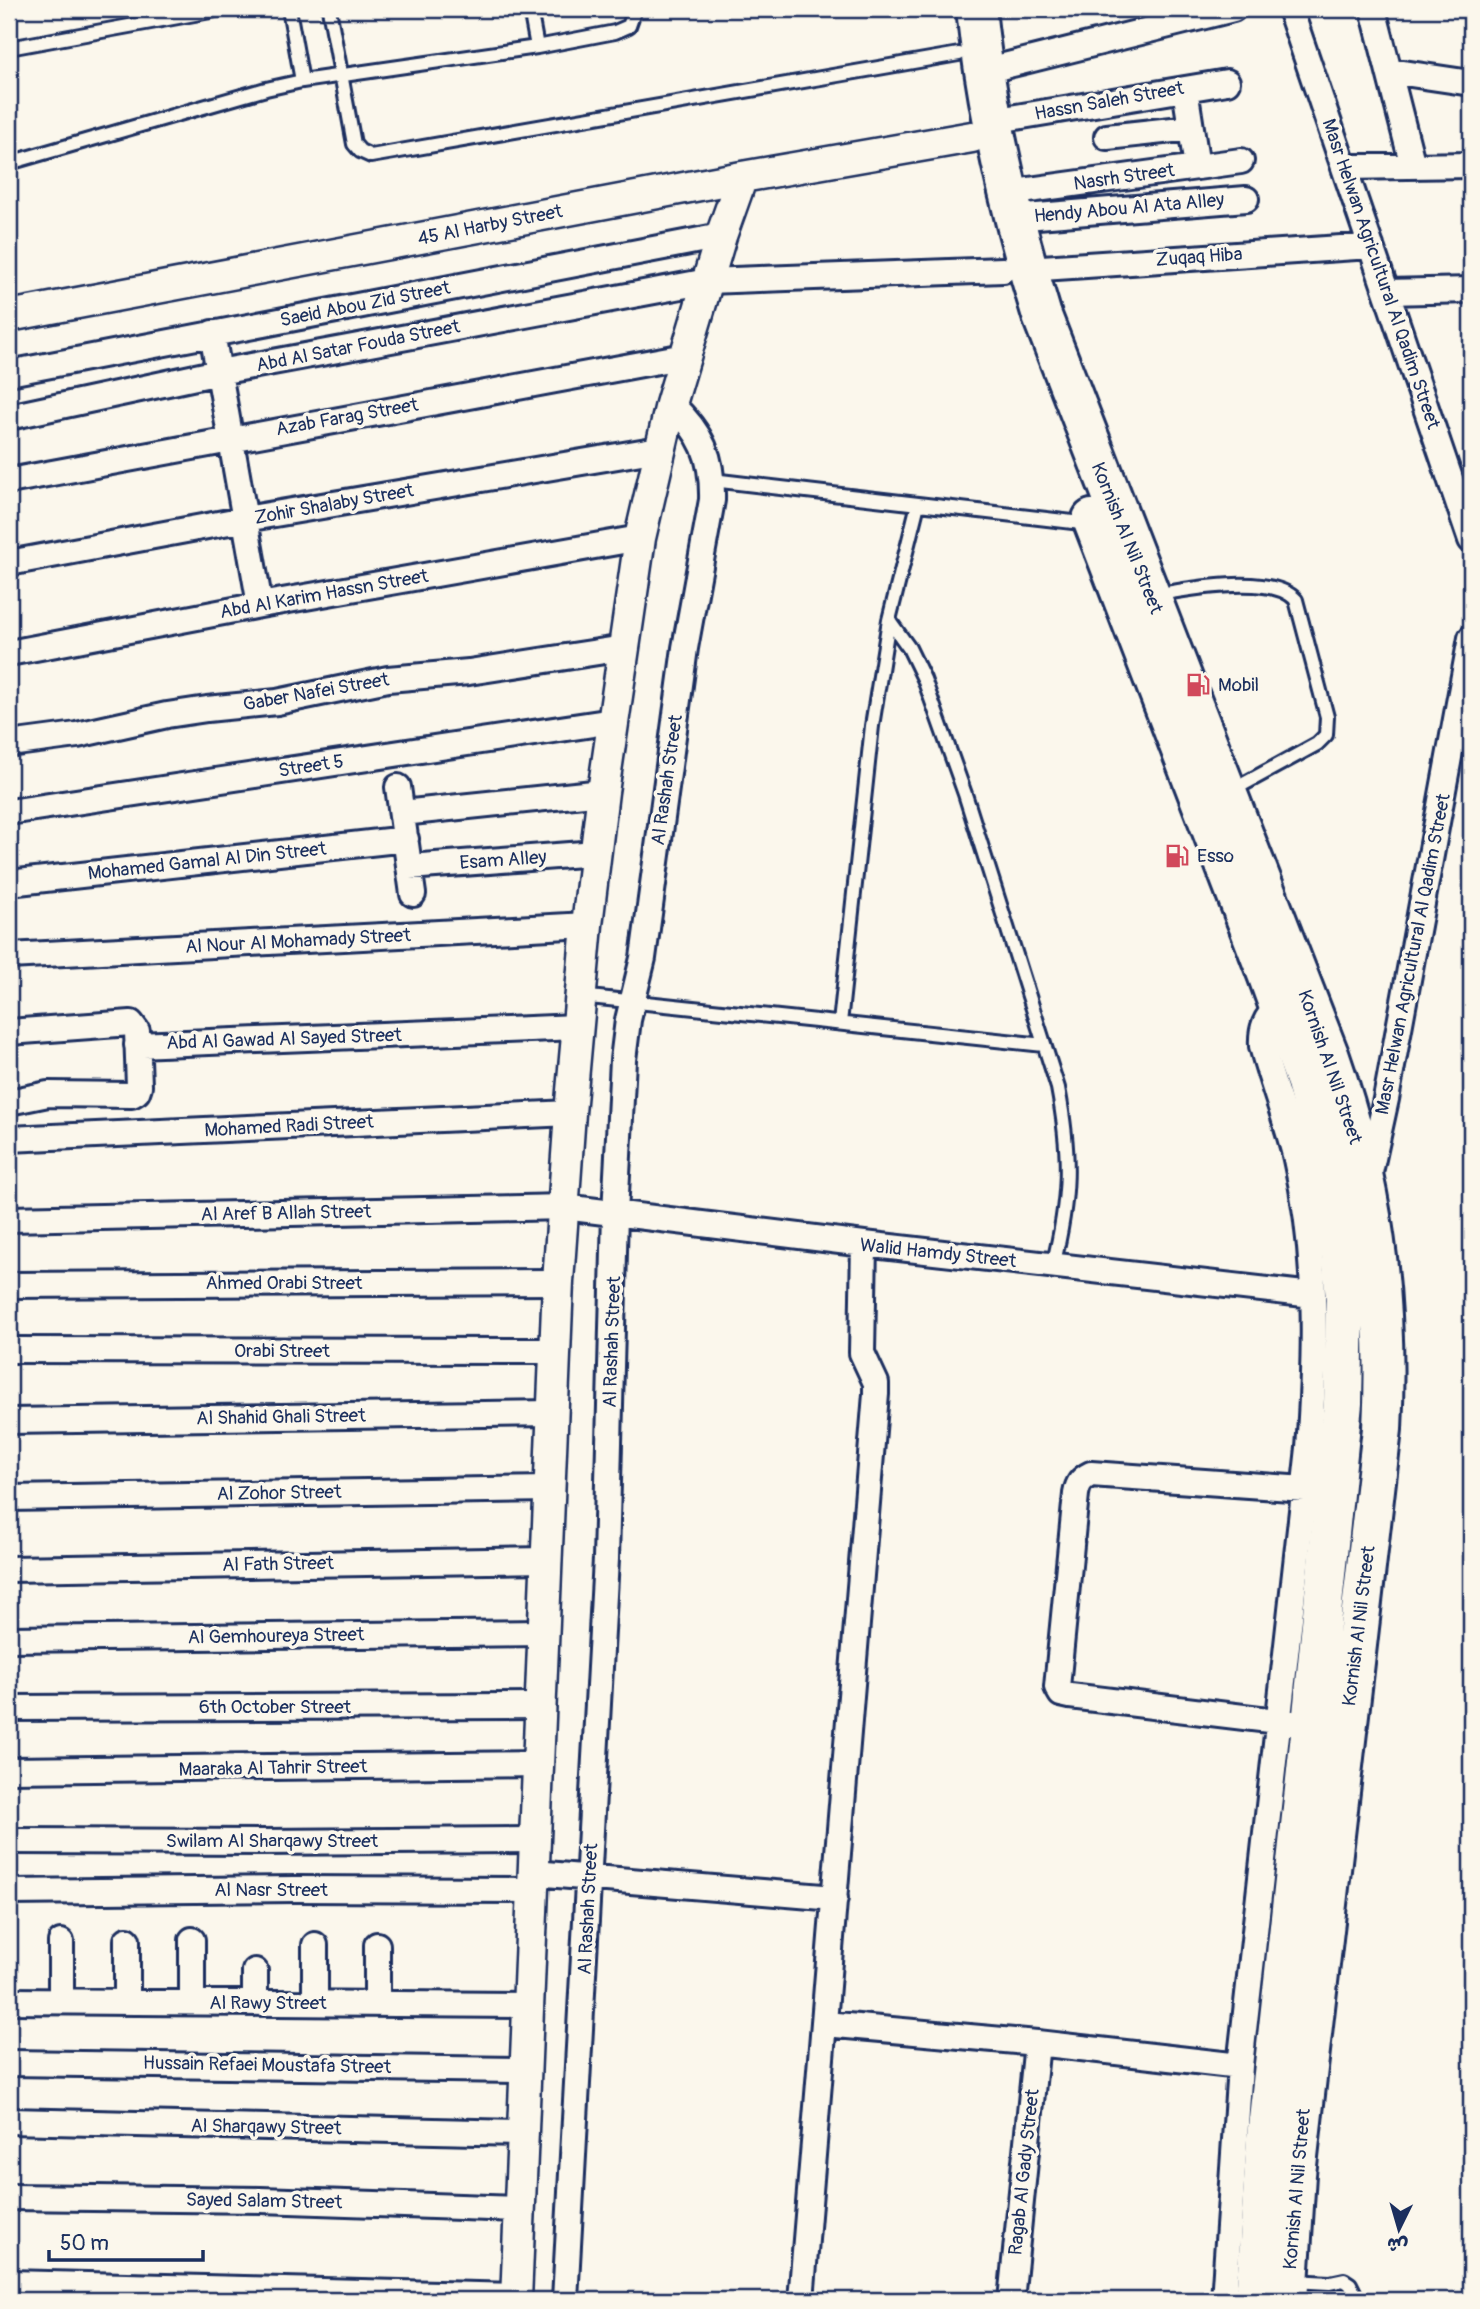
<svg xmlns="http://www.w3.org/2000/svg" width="1480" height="2309" font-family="Pangolin,'Playpen Sans Arabic',sans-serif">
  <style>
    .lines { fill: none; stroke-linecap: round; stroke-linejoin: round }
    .service-casing { stroke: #1b2f5e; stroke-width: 18 }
    .minor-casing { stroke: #1b2f5e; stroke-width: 30 }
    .tertiary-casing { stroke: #1b2f5e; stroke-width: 35 }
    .trunk-casing { stroke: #1b2f5e; stroke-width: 44 }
    .service { stroke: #fbf7ec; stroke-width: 12 }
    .minor { stroke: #fbf7ec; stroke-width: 24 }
    .tertiary { stroke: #fbf7ec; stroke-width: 30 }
    .trunk { stroke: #fbf7ec; stroke-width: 38 }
    .labels { text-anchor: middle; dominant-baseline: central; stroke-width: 7; stroke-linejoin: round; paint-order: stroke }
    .street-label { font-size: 19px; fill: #1b2f5e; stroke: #fbf7ec }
    .poi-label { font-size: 19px; fill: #1b2f5e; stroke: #fbf7ec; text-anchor: start }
  </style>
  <rect width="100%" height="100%" fill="#fbf7ec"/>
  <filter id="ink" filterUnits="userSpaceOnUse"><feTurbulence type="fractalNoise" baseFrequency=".0143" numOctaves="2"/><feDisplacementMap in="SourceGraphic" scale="14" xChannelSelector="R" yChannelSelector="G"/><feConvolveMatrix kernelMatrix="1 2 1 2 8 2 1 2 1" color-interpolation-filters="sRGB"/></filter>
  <g filter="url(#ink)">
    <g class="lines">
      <g class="service-casing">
        <path id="service" d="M289 9 302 81 537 47 615 32 629 26 635 9
          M329 9 354 144 360 151 371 156 959 54
          M530 9 537 47
          M9 48 222 9
          M9 163 266 89 302 81
          M712 480 1090 524
          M1154 595C1186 589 1273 573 1296 600L1327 717 1326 735 1317 744 1229 792
          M889 620 909 648 924 679 965 794 1058 1088C1071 1157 1070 1197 1053 1266
          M580 996 1044 1045
          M840 1023 872 726 889 620 918 504
          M1293 2281 1330 2283 1344 2280 1350 2284 1358 2300"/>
      </g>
      <g class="minor-casing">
        <path id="minor" d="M1290 9 1471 540
          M1373 9 1413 166
          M984 71 1233 9
          M1390 71 1471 83
          M1185 89 1197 167
          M992 121 1227 82
          M1107 137 1191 128
          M1344 167 1471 165
          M1007 193 1241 161
          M1013 218 1246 199
          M1027 269 1371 246
          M1387 292 1471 290
          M212 333 260 605
          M9 373 721 236
          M9 417 219 372 708 281 1003 270
          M9 481 685 356
          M9 563 245 519 659 449
          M9 653 260 605 640 538
          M9 744 77 735 167 715 207 709 277 702 388 679 469 672 624 648
          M398 787 413 894
          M9 812 613 721
          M402 813 603 792
          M409 867 596 853
          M9 883 406 839
          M9 956 587 925
          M9 1032 131 1023 137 1031 139 1086 137 1092 132 1095 48 1094 9 1102
          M137 1045 577 1027
          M9 1139 570 1113
          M1369 1177 1386 1099 1471 638
          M9 1219 564 1207 864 1244 1313 1295
          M9 1285 558 1282
          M9 1350 555 1351
          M9 1421 553 1413
          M9 1498 550 1489
          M9 1569 547 1560
          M9 1639 544 1633
          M9 1708 541 1706
          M1293 1723 1070 1696 1061 1694 1057 1687 1076 1494C1078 1483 1081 1479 1091 1474L1305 1489
          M9 1770 538 1764
          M9 1841 262 1842 535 1840
          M534 1873 835 1898
          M9 1892 296 1889 533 1890
          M127 1940V2002
          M61 1942V2001
          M315 1945V2003
          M255 1971V2003
          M9 2001 528 2005
          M192 2002V1940
          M377 2004V1945
          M825 2024 1037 2043 1240 2066
          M9 2063 526 2070
          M9 2121 523 2133
          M9 2197 261 2200 520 2209
          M9 2283 516 2296
          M565 2300 606 1559 615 1213 623 1060 628 1020 643 958 685 648 712 500C713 457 702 433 671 404
          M801 2300 876 1394V1383L862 1353 864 1244
          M1011 2300 1037 2043
          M1224 2300 1240 2066 1309 1448C1316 1351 1318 1254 1296 1159 1287 1121 1272 1084 1262 1046 1261 1029 1265 1017 1279 1006"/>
      </g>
      <g class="tertiary-casing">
        <path id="tertiary" d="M9 316 742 177 972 137
          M516 2300 558 1282 570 1113 587 925 603 792 640 538 671 404 721 236 742 177"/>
      </g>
      <g class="trunk-casing">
        <path id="trunk" d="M976 9C987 114 1011 215 1042 316L1330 1057C1373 1180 1389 1299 1382 1429L1308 2068 1296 2174 1288 2300
          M1092 519 1267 974 1306 1082 1332 1189 1340 1244 1345 1299 1343 1403 1311 1725 1266 2138 1255 2300"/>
      </g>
      <use href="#service" class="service"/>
      <use href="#minor" class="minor"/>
      <use href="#tertiary" class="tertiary"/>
      <use href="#trunk" class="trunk"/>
    </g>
  </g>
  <defs>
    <g id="fuel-bare" transform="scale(1.89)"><path d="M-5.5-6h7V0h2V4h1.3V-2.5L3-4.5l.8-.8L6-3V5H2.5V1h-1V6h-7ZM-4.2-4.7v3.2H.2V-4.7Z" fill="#d1495b" stroke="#fbf7ec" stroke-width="2.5" paint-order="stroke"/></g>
  </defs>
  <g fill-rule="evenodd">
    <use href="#fuel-bare" x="1198" y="685"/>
    <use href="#fuel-bare" x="1177" y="856"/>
  </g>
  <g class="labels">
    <g class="street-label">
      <text transform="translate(1109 101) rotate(-10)">Hassn Saleh Street</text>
      <text transform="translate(1124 177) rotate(-8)">Nasrh Street</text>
      <text transform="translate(1129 208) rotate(-5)">Hendy Abou Al Ata Alley</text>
      <text transform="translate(490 225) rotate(-11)">45 Al Harby Street</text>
      <text transform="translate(1199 257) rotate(-4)">Zuqaq Hiba</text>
      <text transform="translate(1381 274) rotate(71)">Masr Helwan Agricultural Al Qadim Street</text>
      <text transform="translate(365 304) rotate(-11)">Saeid Abou Zid Street</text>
      <text transform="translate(358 346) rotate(-11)">Abd Al Satar Fouda Street</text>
      <text transform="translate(347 417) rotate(-10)">Azab Farag Street</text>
      <text transform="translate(334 504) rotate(-10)">Zohir Shalaby Street</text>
      <text transform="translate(1127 538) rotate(68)">Kornish Al Nil Street</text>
      <text transform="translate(324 594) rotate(-10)">Abd Al Karim Hassn Street</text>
      <text transform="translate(316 692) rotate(-10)">Gaber Nafei Street</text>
      <text transform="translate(311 766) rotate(-9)">Street 5</text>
      <text transform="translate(667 780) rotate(-82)">Al Rashah Street</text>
      <text transform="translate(503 860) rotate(-4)">Esam Alley</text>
      <text transform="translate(207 861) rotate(-6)">Mohamed Gamal Al Din Street</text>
      <text transform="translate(298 941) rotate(-3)">Al Nour Al Mohamady Street</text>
      <text transform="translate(1413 954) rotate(-79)">Masr Helwan Agricultural Al Qadim Street</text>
      <text transform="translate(284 1039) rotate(-2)">Abd Al Gawad Al Sayed Street</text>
      <text transform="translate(1330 1067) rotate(71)">Kornish Al Nil Street</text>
      <text transform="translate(289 1126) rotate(-3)">Mohamed Radi Street</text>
      <text transform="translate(286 1213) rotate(-1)">Al Aref B Allah Street</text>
      <text transform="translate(938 1253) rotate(6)">Walid Hamdy Street</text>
      <text x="284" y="1283">Ahmed Orabi Street</text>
      <text transform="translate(612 1342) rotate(-88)">Al Rashah Street</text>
      <text x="282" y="1351">Orabi Street</text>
      <text transform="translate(281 1417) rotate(-1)">Al Shahid Ghali Street</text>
      <text transform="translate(279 1493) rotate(-1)">Al Zohor Street</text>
      <text transform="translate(278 1564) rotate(-1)">Al Fath Street</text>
      <text transform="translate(1359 1626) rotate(-83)">Kornish Al Nil Street</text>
      <text transform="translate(276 1636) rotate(-1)">Al Gemhoureya Street</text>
      <text x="275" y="1707">6th October Street</text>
      <text transform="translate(273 1768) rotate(-1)">Maaraka Al Tahrir Street</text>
      <text x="272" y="1841">Swilam Al Sharqawy Street</text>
      <text x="271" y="1890">Al Nasr Street</text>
      <text transform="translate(588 1909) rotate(-87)">Al Rashah Street</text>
      <text x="268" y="2003">Al Rawy Street</text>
      <text transform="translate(267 2065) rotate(1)">Hussain Refaei Moustafa Street</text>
      <text transform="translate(266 2127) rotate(1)">Al Sharqawy Street</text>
      <text transform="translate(1024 2172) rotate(-84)">Ragab Al Gady Street</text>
      <text transform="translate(1297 2189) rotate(-85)">Kornish Al Nil Street</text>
      <text transform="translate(264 2201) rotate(1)">Sayed Salam Street</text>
    </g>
    <g class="poi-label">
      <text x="1218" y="685">Mobil</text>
      <text x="1197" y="856">Esso</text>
    </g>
  </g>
  <rect width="1480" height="2309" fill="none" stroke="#fbf7ec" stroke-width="35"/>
  <rect x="18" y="18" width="1445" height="2274" fill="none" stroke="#1b2f5e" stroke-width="2.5" filter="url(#ink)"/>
  <g transform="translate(1399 2229) rotate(185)" stroke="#fbf7ec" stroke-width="5" paint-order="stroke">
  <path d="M0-5L12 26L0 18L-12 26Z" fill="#1b2f5e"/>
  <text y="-10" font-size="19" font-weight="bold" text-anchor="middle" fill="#1b2f5e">ش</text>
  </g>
  <path d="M49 2250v10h154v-10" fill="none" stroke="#1b2f5e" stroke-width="3.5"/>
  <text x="60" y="2250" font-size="21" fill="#1b2f5e" stroke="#fbf7ec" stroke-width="5" paint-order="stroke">50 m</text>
</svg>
